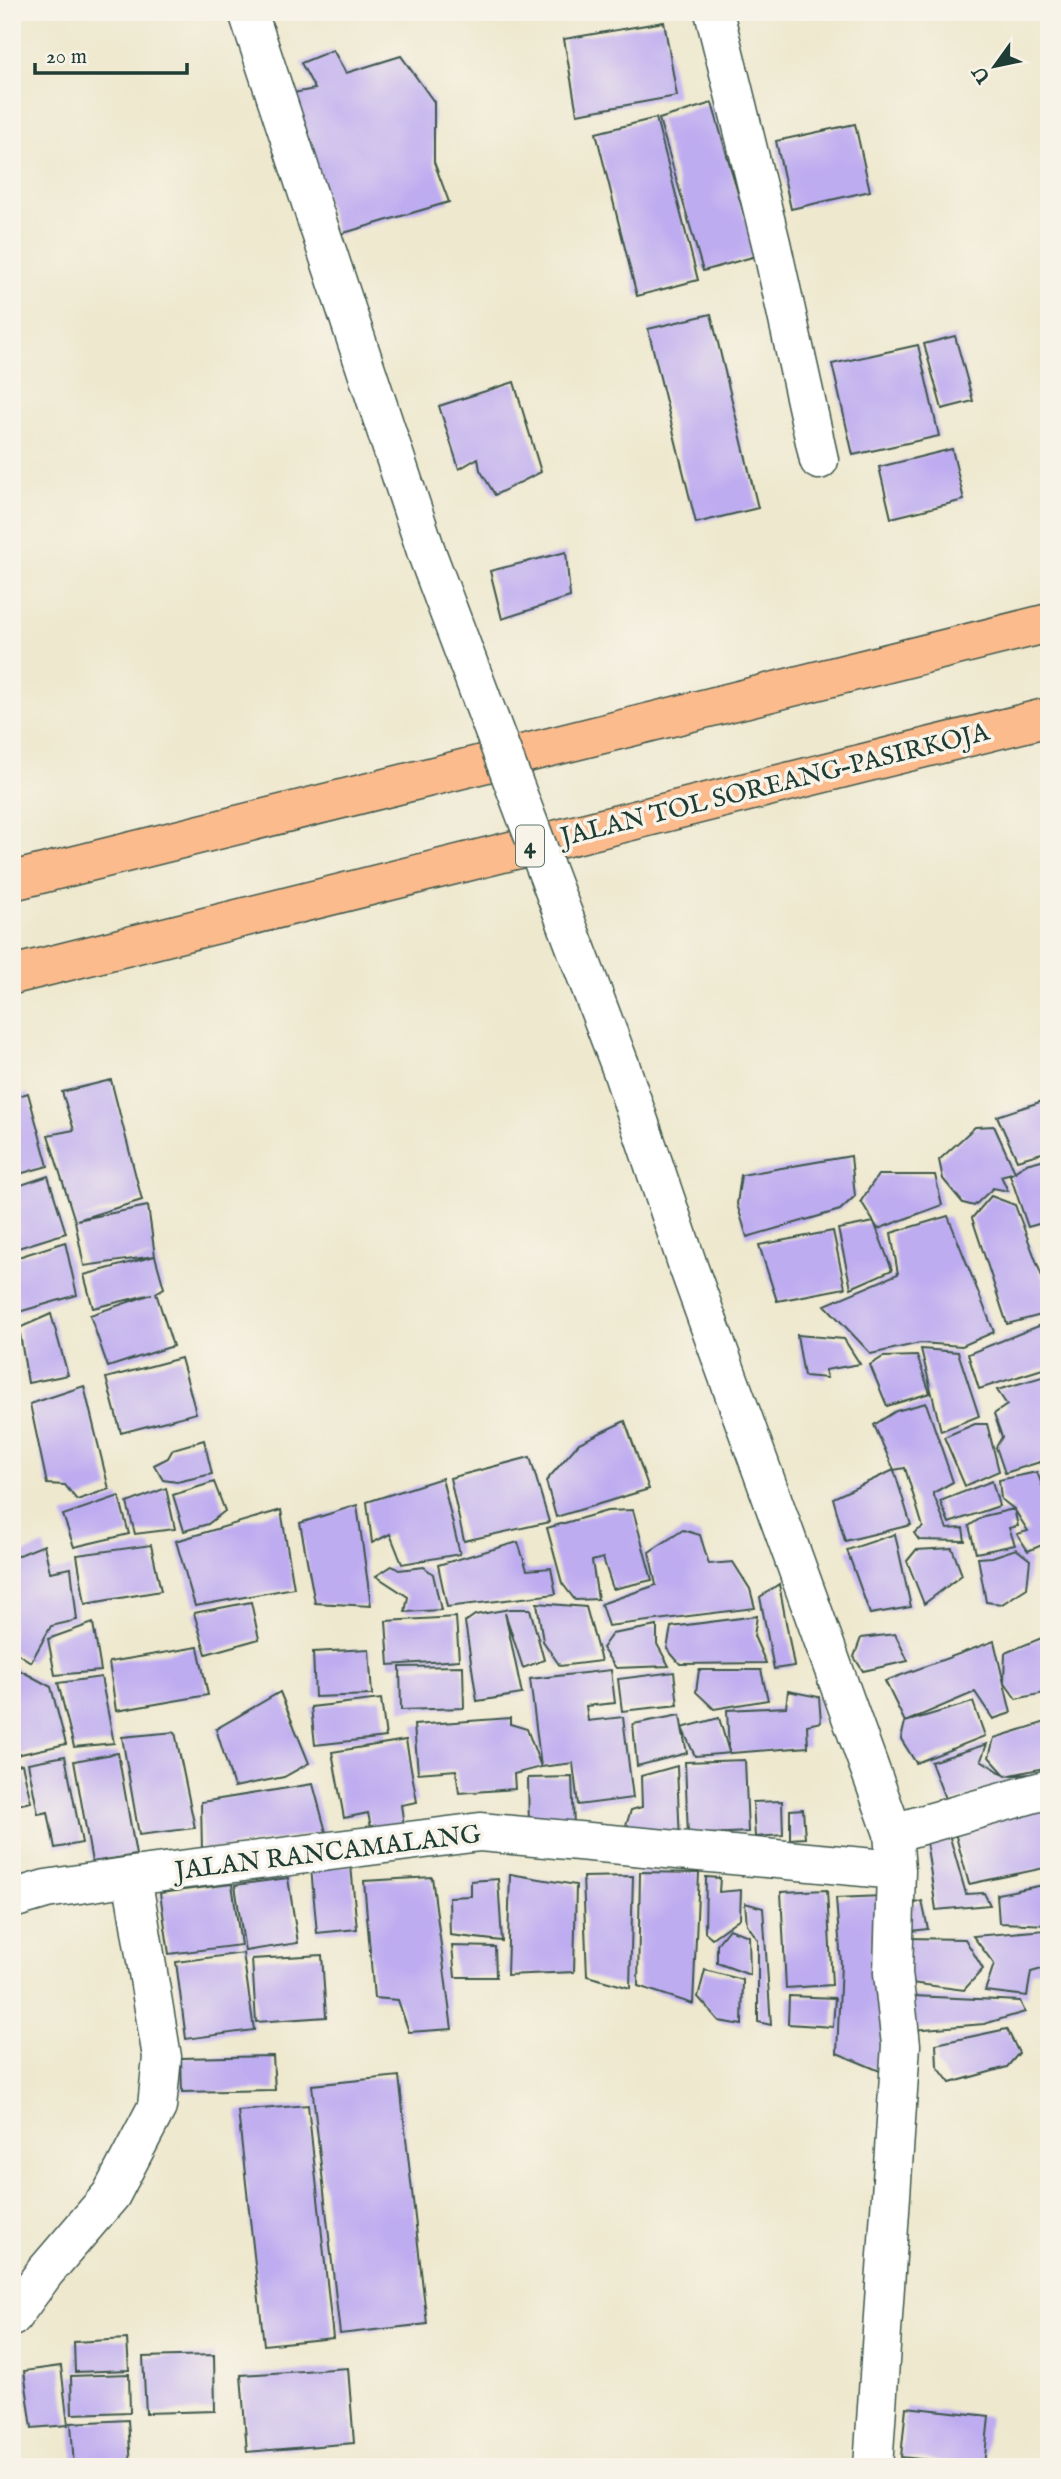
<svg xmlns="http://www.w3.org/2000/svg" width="1061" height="2479" font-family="'IM FELL English',serif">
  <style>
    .building { fill: #beacf0 }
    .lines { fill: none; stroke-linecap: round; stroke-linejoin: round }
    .minor-casing { stroke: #3e574b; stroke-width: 41 }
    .motorway-casing { stroke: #3e574b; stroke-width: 41 }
    .minor { stroke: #fff; stroke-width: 38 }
    .motorway { stroke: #fbbb8d; stroke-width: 38 }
    .minor-bridge-casing { stroke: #3e574b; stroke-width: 41; stroke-linecap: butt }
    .minor-bridge { stroke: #fff; stroke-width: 38 }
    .labels { text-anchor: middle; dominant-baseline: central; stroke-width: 7; stroke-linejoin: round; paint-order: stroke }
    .shield { fill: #f7f3e8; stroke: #60746a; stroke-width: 2 }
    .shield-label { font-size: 24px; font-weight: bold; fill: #1f3d34 }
    .street-label { font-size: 26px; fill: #1f3d34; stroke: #f7f3e8 }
  </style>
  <rect width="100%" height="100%" fill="#f7f3e8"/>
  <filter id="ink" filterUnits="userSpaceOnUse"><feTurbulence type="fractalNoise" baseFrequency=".0143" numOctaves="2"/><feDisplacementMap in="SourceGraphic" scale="14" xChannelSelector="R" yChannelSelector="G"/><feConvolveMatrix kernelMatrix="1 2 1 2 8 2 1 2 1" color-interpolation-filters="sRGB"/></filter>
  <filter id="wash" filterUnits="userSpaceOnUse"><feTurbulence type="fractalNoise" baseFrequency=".00686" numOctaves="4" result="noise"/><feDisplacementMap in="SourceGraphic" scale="28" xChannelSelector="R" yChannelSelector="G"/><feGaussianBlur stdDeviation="1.57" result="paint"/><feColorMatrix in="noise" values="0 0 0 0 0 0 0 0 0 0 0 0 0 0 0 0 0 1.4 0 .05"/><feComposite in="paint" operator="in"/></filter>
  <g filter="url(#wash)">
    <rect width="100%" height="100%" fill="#eee8ce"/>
    <g id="blocks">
      <path class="building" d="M664 22 677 96 577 114 564 39Z
        M333 50 346 73 401 56 434 102V162L449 202 337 235 293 93 315 89 301 63Z
        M712 103 756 256 703 271 659 119Z
        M656 118 698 280 637 296 596 133Z
        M855 124 870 191 791 209 776 141Z
        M711 314 758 508 696 523 648 329Z
        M955 336 973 401 942 409 924 344Z
        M918 345 939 436 853 455 832 364Z
        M514 382 541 472 495 495 480 470 478 458 459 469 439 406Z
        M952 449 964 500 891 518 879 467Z
        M566 552 570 597 502 619 490 571Z
        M111 1080 142 1200 77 1220 148 1206 155 1256 164 1288 156 1293 173 1346 108 1367 90 1315 152 1294 93 1308 84 1275 155 1256 84 1266 75 1221 48 1135 74 1130 62 1092Z
        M28 1093 48 1166 12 1176V1098Z
        M1049 1099V1151L1017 1160 997 1116Z
        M994 1126 1015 1172 1001 1176 1008 1191 993 1188 974 1206 963 1203 943 1179 939 1160 975 1127Z
        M851 1156 855 1196 840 1210 747 1237 737 1204 741 1175Z
        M1049 1158V1221L1028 1227 1010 1175 1026 1164Z
        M878 1175H935L942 1205 878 1229 861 1201Z
        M48 1176 66 1233 12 1250V1188Z
        M991 1196 1015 1205 1049 1295V1313L1007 1324 972 1218Z
        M948 1216 994 1332 962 1346 920 1343 871 1354 825 1305 898 1274 891 1233Z
        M874 1222 892 1270 851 1288 838 1229Z
        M1049 1227V1257H1048L1041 1229Z
        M833 1231 845 1288 777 1301 759 1245Z
        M65 1242 77 1295 12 1314V1259Z
        M51 1314 68 1375 28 1383 19 1328Z
        M1049 1322V1367L979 1389 968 1354Z
        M797 1335 844 1339 860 1364 825 1370 827 1378 804 1376Z
        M921 1349 958 1352 979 1416 941 1431Z
        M917 1356 930 1393 887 1406 870 1365 883 1357Z
        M181 1358 196 1413 121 1433 106 1378Z
        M1049 1375V1470L1046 1472 1040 1462 1005 1473 996 1447 1002 1437 994 1414 1007 1405 997 1390Z
        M84 1386 109 1489 77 1500 65 1485 47 1484 30 1404Z
        M926 1403 953 1482 933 1493 947 1529 963 1528 965 1541 919 1540 914 1533 923 1527 905 1468 894 1470 874 1425 896 1411Z
        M625 1421 649 1489 556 1517 546 1481 579 1443Z
        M975 1424H987L999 1471 965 1486 944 1437Z
        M204 1440 212 1474 177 1482 163 1480 154 1465 168 1458 173 1449Z
        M530 1457 549 1522 464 1541 450 1478Z
        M894 1470 911 1525 845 1541 833 1498Z
        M1037 1472 1049 1503V1542L1028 1551 1017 1534 1028 1531 1014 1509 1018 1526 1009 1528 1015 1545 976 1553 969 1526 984 1516 1014 1509 1001 1499 999 1480Z
        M442 1478 460 1554 402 1564 390 1534 372 1543 367 1502Z
        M992 1481 999 1506 949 1523 940 1501Z
        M214 1482 225 1511 208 1524 184 1531 173 1495Z
        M166 1488 175 1529 135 1534 127 1503Z
        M119 1496 129 1534 74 1547 63 1515Z
        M357 1505 371 1606 315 1603 300 1523Z
        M281 1510 294 1588 195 1606 176 1541Z
        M633 1510 652 1580 613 1589 603 1558 592 1561 598 1599 575 1600 562 1583 547 1528 607 1511Z
        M683 1530 700 1535 709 1564 733 1562 750 1589 755 1608 608 1626 601 1604 656 1585 649 1552Z
        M895 1534 911 1607 870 1614 847 1550Z
        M518 1542 527 1570 551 1568 556 1594 447 1607 438 1565Z
        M44 1545 50 1572 71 1568 77 1620 51 1626 31 1662 12 1650V1558Z
        M151 1545 161 1591 85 1604 77 1555Z
        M952 1548 962 1575 924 1604 907 1561 916 1550Z
        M1016 1549 1030 1560 1027 1588 1002 1604 986 1602 978 1558 992 1557Z
        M392 1566 399 1570 424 1567 433 1574 441 1610 405 1612 408 1597 376 1576Z
        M779 1584 794 1666 774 1669 760 1597Z
        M251 1602 259 1639 206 1654 194 1613Z
        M537 1603 586 1607 601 1661 560 1666 543 1641Z
        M510 1609H530L544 1660 523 1668 505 1613 522 1694 477 1701 465 1622 475 1615Z
        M757 1616 754 1636 766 1663 680 1664 667 1649 671 1627Z
        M456 1617 459 1660 389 1665 386 1621Z
        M93 1623 101 1671 55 1675 48 1639Z
        M657 1626V1644L669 1666 616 1668 602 1648 612 1634Z
        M895 1634 908 1661 863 1671 854 1657 861 1638Z
        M1049 1635V1692L1016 1699 1004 1682 1005 1653Z
        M994 1641 1011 1713 993 1719 975 1692 905 1722 885 1681Z
        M198 1647 208 1695 116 1711 109 1662Z
        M369 1649 372 1695 315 1697 313 1652Z
        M12 1666 51 1687 66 1744 12 1756Z
        M463 1666 464 1708 401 1710 400 1667Z
        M611 1670 615 1703 586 1706 588 1721 623 1717 633 1798 578 1805 573 1763 541 1767 514 1774 515 1789 459 1793 456 1770 418 1773 414 1725 510 1718V1724L527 1729 541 1767 530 1679Z
        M699 1670H761L768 1700 714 1709 696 1692Z
        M674 1672 678 1705 622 1711 618 1679Z
        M101 1677 114 1743 74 1747 58 1683Z
        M788 1691 819 1697 821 1722 807 1725 808 1747 695 1756 682 1728 687 1753 637 1766 633 1724 680 1715 682 1728 719 1718 729 1752 727 1710 786 1707Z
        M280 1692 309 1763 284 1777 234 1787 216 1729Z
        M381 1699 386 1737 315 1745 311 1707Z
        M973 1702 985 1736 916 1763 901 1739 905 1722Z
        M1049 1721V1767L1006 1776 989 1757 994 1738Z
        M175 1732 195 1828 139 1835 122 1737Z
        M406 1740 417 1802 401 1805 404 1825 372 1832 368 1813 344 1818 332 1752Z
        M987 1744 981 1760 1006 1776 1044 1773 947 1804 931 1762Z
        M118 1753 136 1855 92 1862 74 1761Z
        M65 1756 82 1843 55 1848 48 1812 38 1814 28 1763Z
        M745 1760 748 1832 688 1835 685 1762Z
        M22 1764 31 1802 12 1806V1766Z
        M677 1766 680 1844 623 1835 631 1810 642 1807 641 1776Z
        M572 1777 574 1826H529L528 1778Z
        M313 1784 326 1832 202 1851 201 1802Z
        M782 1801 783 1835 755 1837 753 1802Z
        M1044 1805 1049 1819V1867L969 1884 954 1829Z
        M803 1809 805 1838 790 1839V1810Z
        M949 1834 966 1894 984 1893 990 1905 936 1910 926 1840Z
        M351 1865 357 1929 317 1933 311 1868Z
        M640 1872 699 1873 693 2004 638 1986Z
        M510 1874 576 1885 574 1972 507 1975Z
        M633 1876 630 1988 587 1976 583 1877Z
        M432 1877 452 2029 409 2032 398 2000 374 1998 364 1881Z
        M706 1877 720 1878 719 1892 741 1890 740 1918 712 1938 705 1932Z
        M288 1878 298 1943 245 1951 235 1885Z
        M498 1879 502 1941 450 1935 449 1897 471 1896V1881Z
        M232 1884 241 1945 169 1954 160 1893Z
        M1049 1884V1925L999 1923 997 1894Z
        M827 1890 832 1985 786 1988 781 1892Z
        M882 1896 891 2000 880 2071 837 2053 841 1964 836 1898Z
        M922 1901 928 1929 903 1932 906 1906Z
        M745 1903 763 1908 771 2025 758 2022V1940L747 1924Z
        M729 1929 749 1936 750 1975 717 1963V1944Z
        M1046 1930 1049 1967 1031 1972 1027 1996 985 1991 994 1964 973 1936Z
        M905 1938 965 1939 983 1969 964 1990 903 1982Z
        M452 1946 495 1947 496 1977H455Z
        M243 1953 254 2030 186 2039 176 1962Z
        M322 1955 326 2017 256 2022 252 1959Z
        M705 1970 743 1980 742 2025 719 2021 698 1997Z
        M789 1996 835 1998 833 2027 788 2024Z
        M913 1996 1020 2001 1025 2012 984 2024 913 2030Z
        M1007 2029 1019 2053 1007 2067 950 2083 937 2066 936 2044Z
        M273 2056 275 2090 182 2092 181 2058Z
        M399 2076 427 2324 340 2334 312 2085Z
        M308 2105 333 2338 264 2345 238 2111Z
        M127 2339 129 2370 75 2372 74 2342Z
        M214 2355 215 2411 146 2413 143 2357Z
        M61 2366 68 2425 32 2428 24 2371Z
        M348 2368 354 2443 247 2452 241 2375Z
        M129 2374 130 2412 72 2414 71 2376Z
        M906 2407 989 2416 984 2466 901 2457Z
        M128 2420 131 2467H74L71 2423Z"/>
    </g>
  </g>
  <g filter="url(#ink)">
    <use href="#blocks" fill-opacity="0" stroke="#3e574b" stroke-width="2"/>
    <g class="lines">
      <g class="minor-casing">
        <path id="minor" d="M248 12 427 554
          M714 12 771 243 819 460
          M620 1065 689 1269 893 1833 896 1870 893 1973 901 2045 873 2467
          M893 1833 1049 1789
          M12 1899 46 1889 132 1876 480 1832 896 1870
          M12 2317 45 2272 111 2195 157 2107 162 2057 132 1876"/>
      </g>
      <g class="motorway-casing">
        <path id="motorway" d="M12 881 1049 623
          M12 975 1049 717"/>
      </g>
      <use href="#minor" class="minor"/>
      <use href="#motorway" class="motorway"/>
      <g class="minor-bridge-casing">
        <path id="minor-bridge" d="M427 554 620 1065"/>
      </g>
      <use href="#minor-bridge" class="minor-bridge"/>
    </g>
  </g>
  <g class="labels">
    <rect class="shield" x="516" y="825.5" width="28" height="41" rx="5"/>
    <g class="shield-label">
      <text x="530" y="846">4</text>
    </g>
    <g class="street-label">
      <text transform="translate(775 785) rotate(-14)">JALAN TOL SOREANG–PASIRKOJA</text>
      <text transform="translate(328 1853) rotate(-7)">JALAN RANCAMALANG</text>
    </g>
  </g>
  <rect width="1061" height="2479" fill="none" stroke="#f7f3e8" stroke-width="42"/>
  <g transform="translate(995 66) rotate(237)" stroke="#f7f3e8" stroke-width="5" paint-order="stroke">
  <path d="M0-5L12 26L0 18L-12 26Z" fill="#1f3d34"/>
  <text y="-10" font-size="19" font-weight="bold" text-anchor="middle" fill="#1f3d34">U</text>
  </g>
  <path d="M35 63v10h152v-10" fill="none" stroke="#1f3d34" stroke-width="3.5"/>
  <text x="46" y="63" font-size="21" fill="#1f3d34" stroke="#f7f3e8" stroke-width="5" paint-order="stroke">20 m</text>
</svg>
